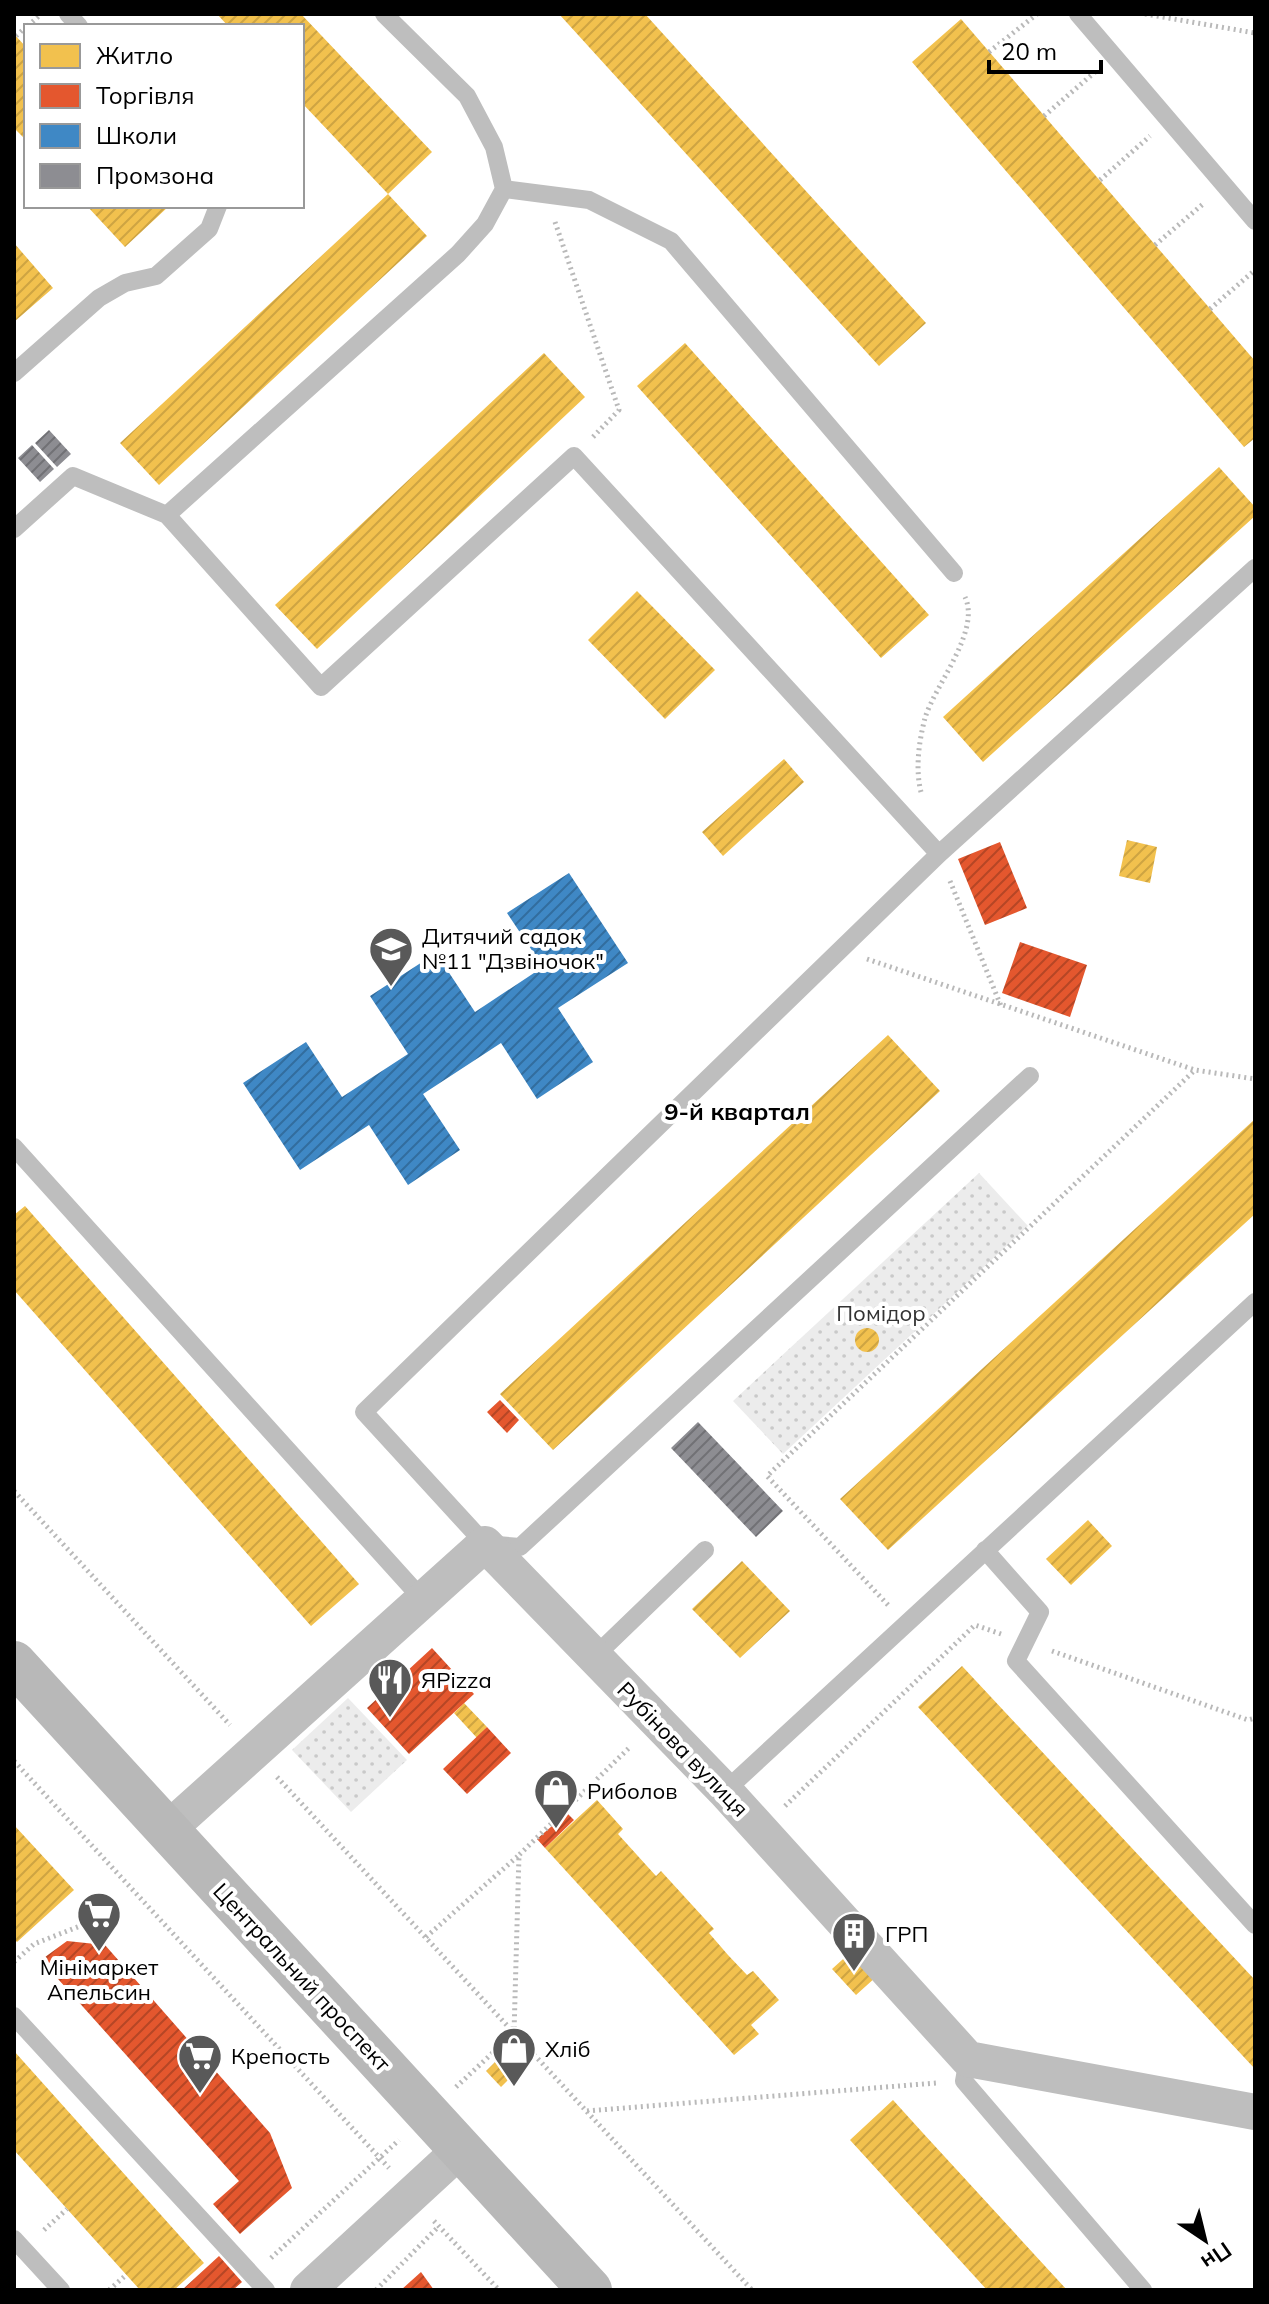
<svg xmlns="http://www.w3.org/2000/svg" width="1269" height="2304" font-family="Mulish,sans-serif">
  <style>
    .park { fill: url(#park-dots) }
    .homes { fill: url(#homes-hatch) }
    .shops { fill: url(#shops-hatch) }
    .schools { fill: url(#schools-hatch) }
    .industry { fill: url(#industry-hatch) }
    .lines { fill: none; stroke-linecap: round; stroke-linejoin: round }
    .path { stroke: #b9b9b9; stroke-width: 5; stroke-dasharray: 2 4; stroke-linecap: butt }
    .service { stroke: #bebebe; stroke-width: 18 }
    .minor { stroke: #bebebe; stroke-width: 36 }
    .secondary { stroke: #b8b8b8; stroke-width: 44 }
    .labels { text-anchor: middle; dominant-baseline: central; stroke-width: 8; stroke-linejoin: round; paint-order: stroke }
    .poi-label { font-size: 22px; fill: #000; stroke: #fff; text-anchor: start }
    .park-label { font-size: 22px; fill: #333; stroke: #fff }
    .street-label { font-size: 22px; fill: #000; stroke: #fff }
    .neighbourhood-label { font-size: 24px; font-weight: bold; fill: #000; stroke: #fff }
  </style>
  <defs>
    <pattern id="park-dots" width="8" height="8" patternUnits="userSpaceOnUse" patternTransform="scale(2)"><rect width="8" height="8" fill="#ececec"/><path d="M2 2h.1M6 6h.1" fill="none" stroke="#c9c9c9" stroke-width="1.8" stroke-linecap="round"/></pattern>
    <pattern id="homes-hatch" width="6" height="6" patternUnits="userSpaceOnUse" patternTransform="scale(2)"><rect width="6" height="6" fill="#f2c14e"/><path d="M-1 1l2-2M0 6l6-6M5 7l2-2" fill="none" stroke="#cea442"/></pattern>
    <pattern id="shops-hatch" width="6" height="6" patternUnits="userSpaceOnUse" patternTransform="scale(2)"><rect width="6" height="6" fill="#e4572e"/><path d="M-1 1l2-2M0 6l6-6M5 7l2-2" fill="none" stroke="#b64625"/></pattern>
    <pattern id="schools-hatch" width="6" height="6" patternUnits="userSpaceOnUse" patternTransform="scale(2)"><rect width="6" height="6" fill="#3f88c5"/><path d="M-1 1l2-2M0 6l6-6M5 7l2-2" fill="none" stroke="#326d9e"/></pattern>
    <pattern id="industry-hatch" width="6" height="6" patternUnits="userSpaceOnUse" patternTransform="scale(2)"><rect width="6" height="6" fill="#8d8d92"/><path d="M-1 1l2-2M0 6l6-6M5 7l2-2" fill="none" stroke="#717175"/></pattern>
  </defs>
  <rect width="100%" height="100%" fill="#fff"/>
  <path class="park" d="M979 1173 1028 1226 783 1454 733 1401Z
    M348 1698 407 1760 351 1812 292 1750Z"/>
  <path class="homes" d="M217 14H301L432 152 388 194 302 103V26H228Z
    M559 14H645L926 323 879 366Z
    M961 19 1255 361V438L1244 447 912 62Z
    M14 34 26 47V140L14 128Z
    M388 194 427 236 159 485 120 443Z
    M87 206H169L125 247Z
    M14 243 53 288 14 322Z
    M685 343 929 615 881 658 637 386Z
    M544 353 585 397 317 649 275 605Z
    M1219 467 1255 507V516L983 762 943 717Z
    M637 591 715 670 665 719 588 640Z
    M784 759 804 782 723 856 702 832Z
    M1127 840 1157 847 1150 883 1119 876Z
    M888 1035 940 1091 553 1450 500 1394Z
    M1255 1119V1214L888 1550 840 1499Z
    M25 1206 359 1584 311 1626 14 1290V1215Z
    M855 1340a12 12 0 1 1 24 0a12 12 0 1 1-24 0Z
    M1088 1520 1112 1546 1071 1585 1046 1559Z
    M742 1561 790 1611 740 1658 692 1609Z
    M962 1666 1255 1980V2069L918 1707Z
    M464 1703 487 1727 477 1738 454 1713Z
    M597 1800 623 1829 618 1834 656 1876 661 1871 714 1929 709 1933 728 1955 747 1975 753 1971 779 2000 751 2025 759 2034 734 2055 545 1848Z
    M14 1825 74 1890 17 1942 14 1939Z
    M852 1951 876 1977 856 1995 832 1969Z
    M14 2051 204 2263 174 2290H140L14 2150Z
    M495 2062 510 2078 501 2087 486 2071Z
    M893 2100 922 2132 1067 2290H987L850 2140Z"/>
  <path class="shops" d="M1000 842 1027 908 985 925 958 859Z
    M1020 942 1087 965 1070 1017 1002 993Z
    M500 1400 519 1420 507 1433 487 1412Z
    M432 1648 474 1694 409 1754 367 1708Z
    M487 1727 511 1753 467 1794 443 1769Z
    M567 1813 574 1820 545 1848 537 1839Z
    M67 1941 105 1945 270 2133 292 2188 240 2234 213 2204 239 2181 41 1960Z
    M219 2256 242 2282 233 2290H182Z
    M421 2272 434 2290H401Z"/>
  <path class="schools" d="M569 873 628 963 558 1008 593 1062 537 1099 501 1043 423 1094 460 1150 408 1185 369 1125 300 1170 243 1083 306 1042 342 1097 408 1054 370 996 436 953 475 1012 543 967 507 913Z"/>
  <path class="industry" d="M49 430 71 454 57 467 35 443Z
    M32 445 54 469 40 482 18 458Z
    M698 1422 783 1511 756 1537 671 1448Z"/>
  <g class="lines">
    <path class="path" d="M1145 14 1255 33
      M28 26 41 14
      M16 36 26 27
      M989 52 1037 14
      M1044 116 1095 72
      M1100 180 1150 136
      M555 222 619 410 592 438
      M1155 245 1203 204
      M1210 309 1255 270
      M921 792C915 769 919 741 925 718 935 685 981 631 965 597
      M950 881 1001 1006
      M867 959 1195 1070 1255 1079
      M14 1491 230 1725
      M888 1605 767 1476 1195 1070
      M1052 1651 1248 1720 1255 1718
      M14 1761 389 2168
      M277 1777 752 2290
      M785 1806 975 1625 1001 1634
      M426 1937 518 1856
      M14 1962 34 1944 98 1919
      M456 2087 514 2033 519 1855 631 1746
      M587 2111 936 2083
      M434 2221 499 2290
      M44 2230 67 2209
      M271 2258 399 2140
      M109 2290 126 2275
      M376 2290 439 2226"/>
    <path class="service" d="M68 14 79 26
      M384 14 467 96 494 147 504 189 485 224 458 254 167 515 321 687 574 456 939 854
      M1078 14 1255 221
      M504 189 589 200 671 241 954 573
      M14 373 99 298 125 283 156 276 209 229 218 206
      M14 529 73 476 167 515
      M1030 1076 520 1547 485 1544 364 1412 939 854 1255 568
      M14 1147 424 1601
      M985 1550 1040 1612 1016 1661 1255 1925
      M595 1656 705 1550
      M725 1791 1255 1302
      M14 2016 266 2290
      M968 2059 964 2081 1143 2290
      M14 2239 61 2290"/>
    <path class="minor" d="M166 1831 485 1544 725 1791 968 2059 1255 2112
      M308 2290 461 2149"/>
    <path class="secondary" d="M14 1663 590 2290"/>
  </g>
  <defs>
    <g id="school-pin" transform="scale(2.3)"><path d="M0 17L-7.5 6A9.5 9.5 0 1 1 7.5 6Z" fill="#595959" stroke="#fff"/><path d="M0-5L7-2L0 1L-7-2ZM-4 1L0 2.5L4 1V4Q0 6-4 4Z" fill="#fff"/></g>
    <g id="restaurant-pin" transform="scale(2.3)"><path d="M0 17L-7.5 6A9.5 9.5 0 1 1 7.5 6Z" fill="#595959" stroke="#fff"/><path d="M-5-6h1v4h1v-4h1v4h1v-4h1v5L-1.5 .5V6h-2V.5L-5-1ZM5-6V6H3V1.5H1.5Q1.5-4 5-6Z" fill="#fff"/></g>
    <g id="shop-pin" transform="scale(2.3)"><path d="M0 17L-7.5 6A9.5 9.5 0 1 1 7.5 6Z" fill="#595959" stroke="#fff"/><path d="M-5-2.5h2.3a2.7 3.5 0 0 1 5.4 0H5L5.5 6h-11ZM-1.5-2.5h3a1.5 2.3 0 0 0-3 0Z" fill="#fff"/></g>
    <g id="supermarket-pin" transform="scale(2.3)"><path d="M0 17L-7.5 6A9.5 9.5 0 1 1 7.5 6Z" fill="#595959" stroke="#fff"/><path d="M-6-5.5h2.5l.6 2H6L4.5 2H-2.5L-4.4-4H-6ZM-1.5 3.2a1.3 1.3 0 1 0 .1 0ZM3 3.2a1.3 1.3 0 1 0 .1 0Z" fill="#fff"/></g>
    <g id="building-pin" transform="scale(2.3)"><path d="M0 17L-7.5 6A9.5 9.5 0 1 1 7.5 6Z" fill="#595959" stroke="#fff"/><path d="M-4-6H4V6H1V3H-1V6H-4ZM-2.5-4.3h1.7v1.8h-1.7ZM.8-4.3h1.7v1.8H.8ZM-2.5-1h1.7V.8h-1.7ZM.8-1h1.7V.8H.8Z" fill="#fff"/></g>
  </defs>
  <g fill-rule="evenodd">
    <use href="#school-pin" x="391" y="949"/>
    <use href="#restaurant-pin" x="390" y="1680"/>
    <use href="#shop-pin" x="556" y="1791"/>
    <use href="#supermarket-pin" x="99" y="1914"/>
    <use href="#building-pin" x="854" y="1934"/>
    <use href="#shop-pin" x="514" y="2049"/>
    <use href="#supermarket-pin" x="200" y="2056"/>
  </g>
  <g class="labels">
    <g class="poi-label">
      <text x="422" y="936">Дитячий садок<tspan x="422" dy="25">№11 "Дзвіночок"</tspan></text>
      <text x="421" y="1680">ЯPizza</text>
      <text x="587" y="1791">Риболов</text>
      <text x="885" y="1934">ГРП</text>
      <text x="99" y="1967" text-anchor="middle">Мінімаркет<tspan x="99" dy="25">Апельсин</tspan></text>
      <text x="545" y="2049">Хліб</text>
      <text x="231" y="2056">Крепость</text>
    </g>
    <g class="park-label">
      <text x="881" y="1313">Помідор</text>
    </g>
    <g class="street-label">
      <text transform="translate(683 1749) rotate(46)">Рубінова вулиця</text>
      <text transform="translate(302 1977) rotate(47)">Центральний проспект</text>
    </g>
    <g class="neighbourhood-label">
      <text x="737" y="1111">9-й квартал</text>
    </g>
  </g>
  <rect width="1269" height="2304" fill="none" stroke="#000000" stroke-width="32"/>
  <rect x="24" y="24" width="280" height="184" fill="#ffffff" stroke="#999999" stroke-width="2"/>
  <rect x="40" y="44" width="40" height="24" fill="#f2c14e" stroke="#999999" stroke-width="2"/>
  <text x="96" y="64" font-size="24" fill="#000000">Житло</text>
  <rect x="40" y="84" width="40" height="24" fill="#e4572e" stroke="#999999" stroke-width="2"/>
  <text x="96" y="104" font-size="24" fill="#000000">Торгівля</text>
  <rect x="40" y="124" width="40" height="24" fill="#3f88c5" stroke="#999999" stroke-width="2"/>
  <text x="96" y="144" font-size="24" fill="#000000">Школи</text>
  <rect x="40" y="164" width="40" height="24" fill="#8d8d92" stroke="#999999" stroke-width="2"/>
  <text x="96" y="184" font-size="24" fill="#000000">Промзона</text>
  <g transform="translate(1205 2240) rotate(145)" stroke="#ffffff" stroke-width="6" paint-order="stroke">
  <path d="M0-6L14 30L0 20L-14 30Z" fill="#000000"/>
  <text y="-12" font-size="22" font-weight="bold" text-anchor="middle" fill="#000000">Пн</text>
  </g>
  <path d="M989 60v12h112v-12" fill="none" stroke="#000000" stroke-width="4"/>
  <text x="1001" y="60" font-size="24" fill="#000000" stroke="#ffffff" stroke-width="6" paint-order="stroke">20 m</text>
</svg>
